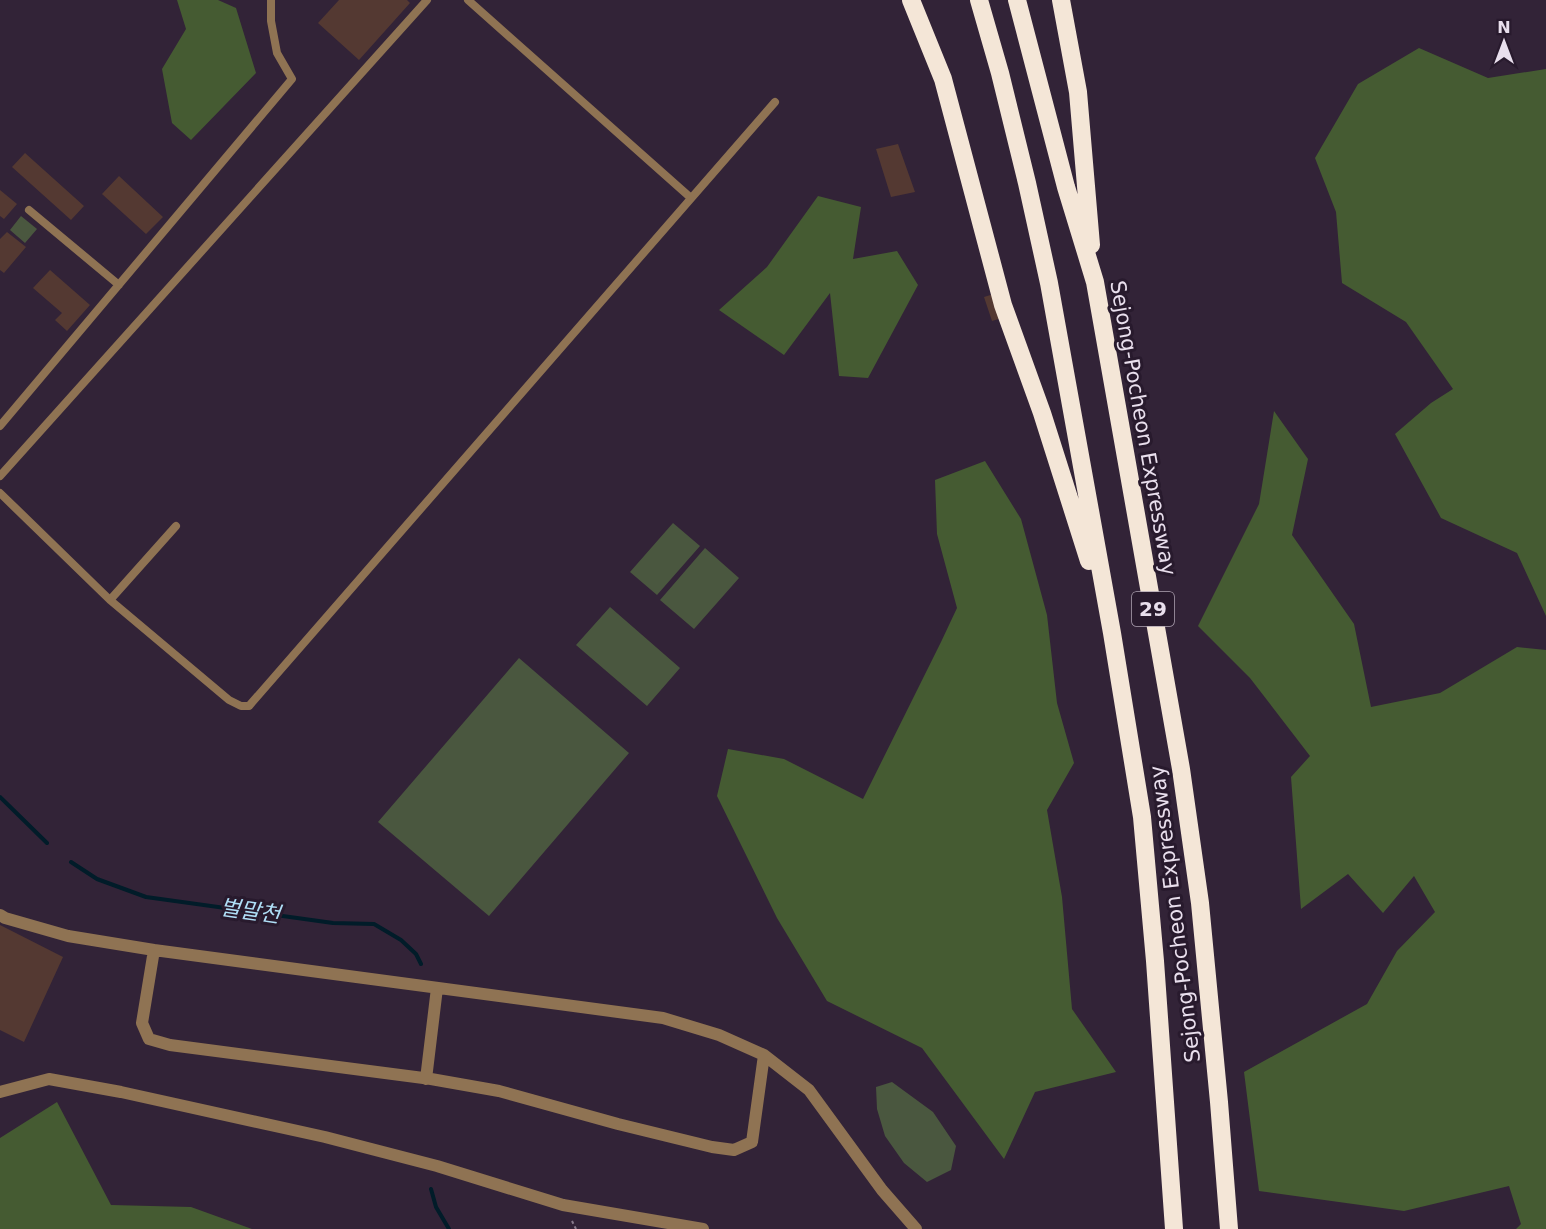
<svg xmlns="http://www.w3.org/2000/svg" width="1546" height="1229" font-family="'DejaVu Sans','Noto Sans KR',sans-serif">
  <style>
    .green { fill: #4a573f }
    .forest { fill: #455b32 }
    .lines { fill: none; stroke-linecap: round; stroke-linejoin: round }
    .stream { stroke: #011c29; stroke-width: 4 }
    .building { fill: #543932 }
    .path { stroke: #887b8c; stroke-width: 2; stroke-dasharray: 3 3; stroke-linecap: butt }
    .service { stroke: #8f7353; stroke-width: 8 }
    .minor { stroke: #8f7353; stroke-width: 12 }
    .motorway { stroke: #f4e6d7; stroke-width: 18 }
    .labels { text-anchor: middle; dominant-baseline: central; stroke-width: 6; stroke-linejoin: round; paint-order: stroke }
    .shield { fill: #281a2d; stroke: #afa4b3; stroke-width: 1.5 }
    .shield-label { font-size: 20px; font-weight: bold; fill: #e9dfed }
    .street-label { font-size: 21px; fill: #e9dfed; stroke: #281a2d }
    .water-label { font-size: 22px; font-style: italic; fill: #b0dff7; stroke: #281a2d }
  </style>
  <rect width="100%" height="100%" fill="#322337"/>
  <path class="green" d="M21 216 37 229 25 243 10 230Z
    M673 523 700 546 657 595 630 572Z
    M705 548 739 578 694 629 660 600Z
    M610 607 680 668 647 706 576 645Z
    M519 658 629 753 489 916 378 822Z
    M892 1082 933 1112 956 1146 951 1170 927 1182 904 1163 885 1136 877 1109 876 1087Z"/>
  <path class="forest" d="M177 0H218L236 8 256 73 191 140 172 123 162 69 186 29Z
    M1419 48 1488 78 1546 69V616L1517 553 1441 518 1395 434 1431 403 1453 389 1406 322 1342 283 1336 212 1315 158 1358 84Z
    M818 196 861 207 853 259 897 251 918 285 868 378 839 376 830 293 784 355 719 310 767 267Z
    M1274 411 1308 459 1292 535 1354 624 1371 707 1440 693 1517 647 1546 650V1229H1516L1521 1224 1509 1186 1404 1211 1259 1191 1244 1072 1367 1004 1397 951 1435 912 1414 876 1383 913 1348 874 1301 909 1291 777 1310 756 1250 678 1198 626 1259 504Z
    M985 461 1021 519 1047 615 1057 703 1074 763 1047 810 1062 897 1072 1009 1116 1072 1035 1092 1004 1159 922 1048 827 1001 777 918 717 796 728 749 784 759 863 799 941 642 957 608 937 534 935 480Z
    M57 1102 111 1205 191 1207 252 1229H0V1138Z"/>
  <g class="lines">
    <path class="stream" d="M0 797 47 843
      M71 862 97 879 146 897 333 923 374 924 401 940 416 954 421 964
      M431 1189 436 1207 449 1229"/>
  </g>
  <path class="building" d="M339 0H407L410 3 359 60 318 23Z
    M898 144 915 192 891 197 876 149Z
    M25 153 84 206 71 220 12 167Z
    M119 176 163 217 146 234 102 194Z
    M0 190 17 204 4 219 0 216Z
    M7 232 26 247 4 273 0 270V239Z
    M50 270 90 305 67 331 55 320 62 313 33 288Z
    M1000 292 1008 316 992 321 984 297Z
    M0 925 63 957 24 1042 0 1030Z"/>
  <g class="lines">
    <path class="path" d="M572 1221 576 1229"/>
    <path class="service" d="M468 0 691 198
      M29 210 119 285
      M0 426 292 79 277 53 271 21V0
      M0 476 427 0
      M0 493 110 600 229 700 241 706H249L775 102
      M110 600 176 526"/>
    <path class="minor" d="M0 915 5 918 68 936 154 950 663 1018 719 1035 764 1055 809 1090 882 1190 916 1229
      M154 950 142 1023 149 1039 170 1045 431 1079 499 1091 618 1124 712 1147 734 1150 752 1142 764 1055
      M426 1079 437 988
      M0 1092 49 1079 121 1092 325 1137 437 1166 563 1205 703 1229"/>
    <path class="motorway" d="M911 0 943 79 1003 305 1042 413 1089 561
      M979 0 1000 73 1027 183 1049 283 1112 633 1142 817 1155 961 1174 1229
      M1017 0 1066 187 1095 282 1181 769 1200 903 1219 1102 1229 1229
      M1061 0 1078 92 1091 245"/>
  </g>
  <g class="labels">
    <rect class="shield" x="1132" y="592" width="42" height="34" rx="4.5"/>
    <g class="shield-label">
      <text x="1153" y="609">29</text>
    </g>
    <g class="street-label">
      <text transform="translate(1143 428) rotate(80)">Sejong-Pocheon Expressway</text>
      <text transform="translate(1175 914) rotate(-97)">Sejong-Pocheon Expressway</text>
    </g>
    <g class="water-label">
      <text transform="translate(250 911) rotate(8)">벌말천</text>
    </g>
  </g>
  <g transform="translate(1504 42)" stroke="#281a2d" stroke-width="4.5" paint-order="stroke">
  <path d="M0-4.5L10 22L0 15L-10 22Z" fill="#e9dfed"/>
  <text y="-9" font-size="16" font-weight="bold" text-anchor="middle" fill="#e9dfed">N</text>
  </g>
</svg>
